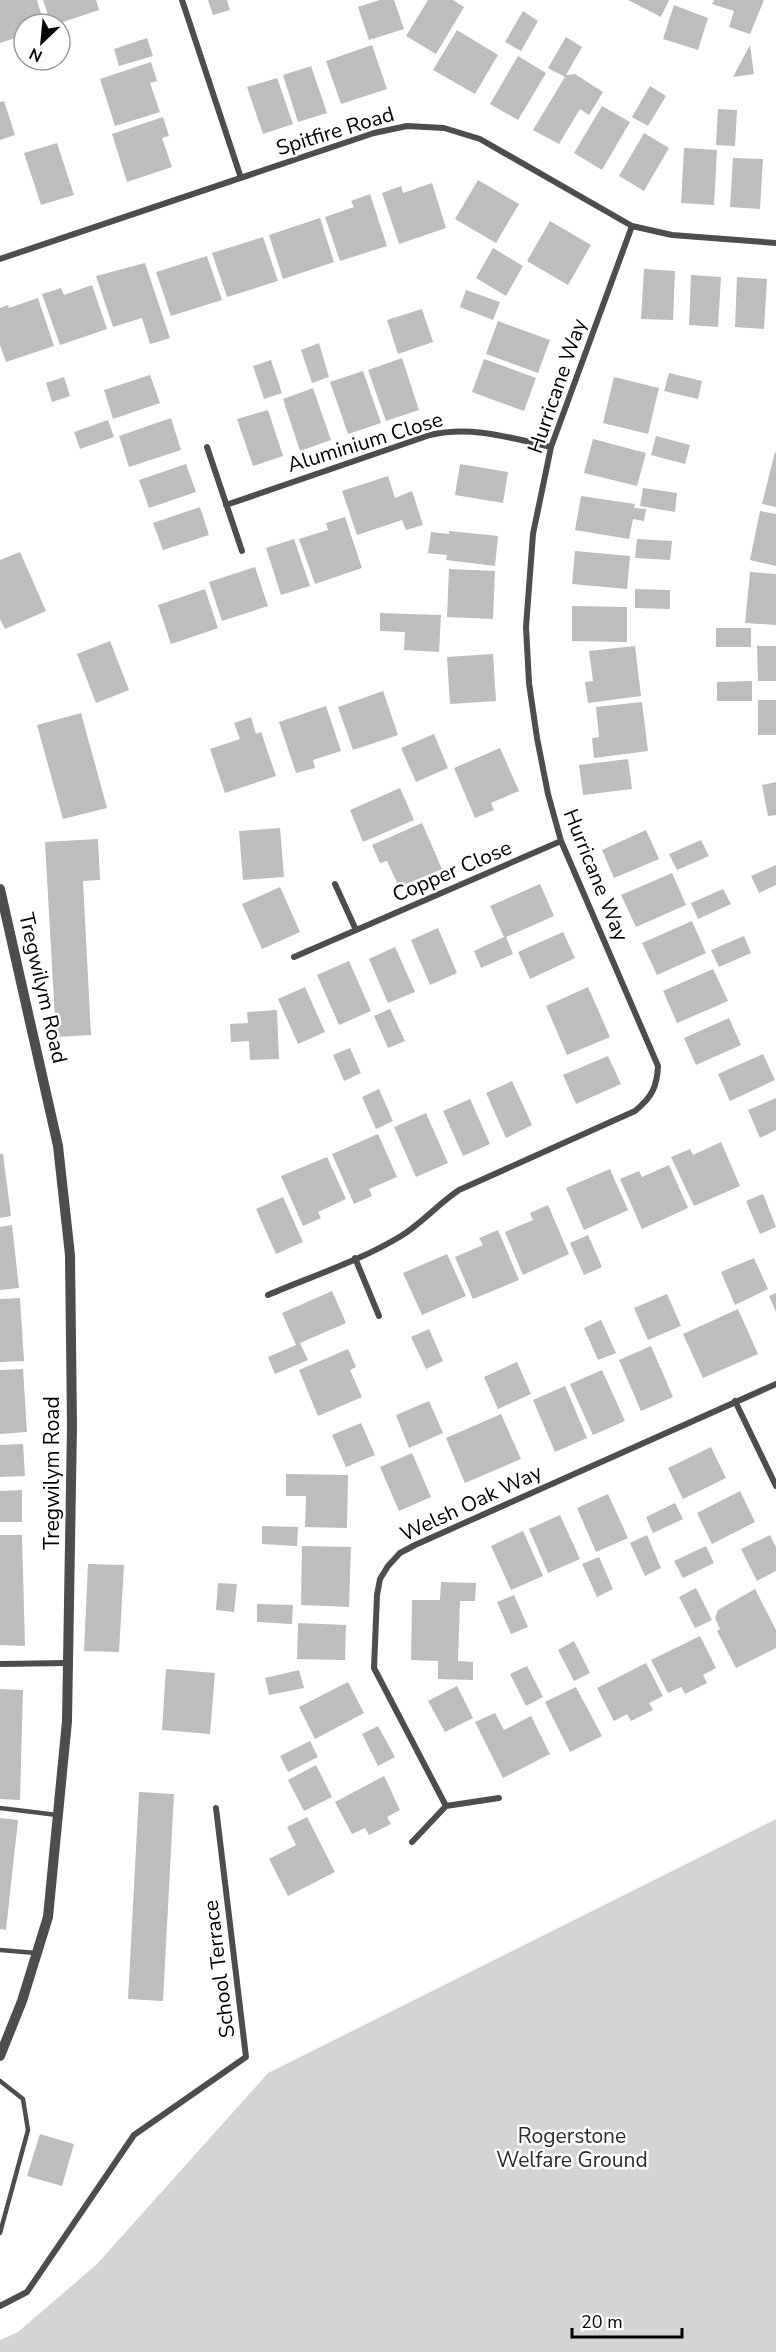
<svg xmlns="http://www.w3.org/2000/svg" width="776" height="2352" font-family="'Nunito Sans',sans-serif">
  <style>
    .green { fill: #d4d4d4 }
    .building { fill: #bdbdbd }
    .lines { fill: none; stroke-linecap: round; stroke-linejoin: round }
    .service { stroke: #4d4d4d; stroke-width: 4.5 }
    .minor { stroke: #4d4d4d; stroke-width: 6 }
    .tertiary { stroke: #4d4d4d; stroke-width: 10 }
    .labels { text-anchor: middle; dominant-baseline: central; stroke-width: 5; stroke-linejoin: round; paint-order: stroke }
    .street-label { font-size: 21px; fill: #000; stroke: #fff }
    .park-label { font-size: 21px; fill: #2b2b2b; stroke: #fff }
  </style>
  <rect width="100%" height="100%" fill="#fff"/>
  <path class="green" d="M776 1819V2352H0V2340L18 2332 97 2264 268 2073Z"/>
  <path class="building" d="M0 0H37L44 24H24V35L0 43Z
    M43 0H96L99 10 57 24H51Z
    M208 0H227L230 10 213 15Z
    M380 0H394L404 29 369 40 358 7Z
    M428 0H453L464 7 436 54 406 36Z
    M628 0H669L661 17Z
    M714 0H764L750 34 729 27 734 11 712 4Z
    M674 5 708 18 698 50 663 39Z
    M523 11 538 21 521 51 505 42Z
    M457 30 498 55 475 94 433 70Z
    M566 37 582 47 566 75 575 74 603 92 589 115 580 109 559 144 533 130 565 77 548 68Z
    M147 38 153 56 119 66 114 49Z
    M372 45 387 89 341 104 326 61Z
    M750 45 754 74 733 77Z
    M518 56 546 73 518 120 490 104Z
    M151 62 157 81 150 83 160 112 115 126 100 79Z
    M311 66 327 113 298 122 283 75Z
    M277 78 293 124 263 134 247 87Z
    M650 86 666 96 648 126 632 117Z
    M4 101 15 135 0 140V102Z
    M602 106 630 122 602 170 574 153Z
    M718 109 737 110 735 146 716 145Z
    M163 117 169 136 162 138 172 167 127 182 112 134Z
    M644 133 669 148 644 191 619 176Z
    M57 143 74 195 41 205 24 153Z
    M684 148 717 150 714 205 681 203Z
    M733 158 763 159 760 209 730 207Z
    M478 180 519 204 496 243 455 219Z
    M432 183 446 228 399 244 382 193 401 186 403 193Z
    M370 194 387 246 340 261 325 217 354 207 351 201Z
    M320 218 334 262 283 279 269 235Z
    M550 221 591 245 568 285 527 261Z
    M263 237 278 281 227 297 212 253Z
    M493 248 523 266 506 296 476 278Z
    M207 256 222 300 171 316 156 272Z
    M145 263 170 338 150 344 142 318 113 327 96 276Z
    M644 269 675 271 673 320 641 319Z
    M691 275 721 277 718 327 689 325Z
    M737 277 767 279 764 329 735 327Z
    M92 285 107 329 60 345 42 294 61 288 64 295Z
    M466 290 500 302 493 320 460 307Z
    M38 298 54 346 6 362 0 345V308L8 305 9 308Z
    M422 309 433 342 398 354 387 320Z
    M498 321 550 340 538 373 486 354Z
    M319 343 329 377 312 383 301 350Z
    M402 358 419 410 386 421 368 370Z
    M484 359 536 378 524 411 472 392Z
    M271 360 282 393 264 399 253 366Z
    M363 371 381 423 348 434 330 382Z
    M669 373 702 381 698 399 664 391Z
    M150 375 160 403 113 419 104 390Z
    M64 377 70 396 52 402 46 383Z
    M614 377 659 388 648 434 603 423Z
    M313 388 331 440 300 451 283 399Z
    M268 410 283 456 253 466 237 419Z
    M171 418 181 450 129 467 119 436Z
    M108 420 114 437 80 449 74 432Z
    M656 436 690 445 685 464 651 455Z
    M593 439 646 453 637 486 584 473Z
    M775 452 776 453V507L762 504Z
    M186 464 196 492 149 508 139 480Z
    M460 464 508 472 503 503 455 495Z
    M388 476 395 498 412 491 423 525 406 530 402 520 357 535 342 491Z
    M643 488 677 493 675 512 640 506Z
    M581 496 635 504 634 508 646 509 644 521 633 519 629 539 575 530Z
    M200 507 209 535 163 550 153 523Z
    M760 511 776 514V566L750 560Z
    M345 517 362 568 315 584 299 539 328 530 326 523Z
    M449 531 498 536 495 566 446 560 447 555 428 553 431 532 449 534Z
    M294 539 310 586 281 595 266 548Z
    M637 539 672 541 670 560 635 558Z
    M575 551 630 556 627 589 572 584Z
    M20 552 46 611 5 629 0 619V560Z
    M255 567 268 606 222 621 209 582Z
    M449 569 495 571 493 619 447 617Z
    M750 572 776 574V625L745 623Z
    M205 589 218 628 171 644 158 605Z
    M635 589 670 590V609L635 608Z
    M572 606 627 607V642L572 641Z
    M380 613 441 615 439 652 404 650 405 632 380 631Z
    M716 628H751V647H716Z
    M110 641 129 690 96 703 77 654Z
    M635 646 641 696 588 703 585 682 593 681 589 651Z
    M757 646H776V681H758Z
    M493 654 496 701 450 704 447 657Z
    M752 681V701H717V682Z
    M383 691 398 735 353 750 338 707Z
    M758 700H776V735H758Z
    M642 702 648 751 594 758 592 738 599 737 596 707Z
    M326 706 341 751 313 760 315 768 296 773 279 722Z
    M81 713 107 808 63 819 37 725Z
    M251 717 256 734 261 732 276 776 225 793 210 749 240 739 234 723Z
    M434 734 448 768 416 782 401 748Z
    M500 748 519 791 491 803 494 810 475 818 454 768Z
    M628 759 632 789 583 795 579 765Z
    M776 782V815L768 816 762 785Z
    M400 788 414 820 363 842 350 810Z
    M422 823 442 869 399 887 387 861 380 863 372 845Z
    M280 828 284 877 243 880 239 831Z
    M646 830 659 859 614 878 602 850Z
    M98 839 100 880 83 881 91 1035 56 1037 45 842Z
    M701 840 709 856 677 870 669 854Z
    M776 865V885L759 893 751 876Z
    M672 873 686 905 636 927 621 895Z
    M540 884 554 916 506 937 513 954 481 968 474 951 504 937 490 906Z
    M280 887 300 932 262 949 242 904Z
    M723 889 731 904 698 919 691 903Z
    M692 921 706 953 657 975 642 943Z
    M438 928 457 973 430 985 411 940Z
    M563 932 575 958 530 979 518 952Z
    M744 936 751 953 719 967 711 950Z
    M395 947 415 992 388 1003 369 959Z
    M349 961 371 1011 339 1025 317 975Z
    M713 969 728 1001 677 1023 663 991Z
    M305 987 325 1032 298 1044 278 999Z
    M588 987 610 1037 567 1055 546 1006Z
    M390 1009 405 1041 388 1048 374 1016Z
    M277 1010 279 1059 250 1060 249 1041 231 1042 230 1024 248 1023 247 1012Z
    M729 1018 741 1045 696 1065 684 1038Z
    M350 1048 361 1073 344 1081 333 1055Z
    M763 1054 775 1080 730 1101 718 1074Z
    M608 1056 621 1084 576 1104 563 1075Z
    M512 1081 532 1125 506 1138 486 1093Z
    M379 1089 393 1121 376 1129 362 1097Z
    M776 1098V1130L760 1138 748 1110Z
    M470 1099 490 1144 463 1156 443 1111Z
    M426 1113 448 1163 416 1177 394 1127Z
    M378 1134 397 1177 369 1189 372 1196 354 1204 332 1154Z
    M721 1142 740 1186 694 1206 671 1157 690 1149 693 1155Z
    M0 1154H3L11 1216 0 1218Z
    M327 1157 346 1199 318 1212 321 1218 303 1226 281 1176Z
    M669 1165 688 1208 642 1229 620 1179 639 1171 642 1177Z
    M610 1169 628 1210 584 1230 566 1188Z
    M763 1194 776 1227 760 1234 746 1201Z
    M283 1197 303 1242 276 1254 256 1209Z
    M548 1205 569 1254 523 1275 505 1232 533 1220 530 1213Z
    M12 1225 19 1288 0 1290V1227Z
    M498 1230 519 1280 473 1299 455 1257 483 1245 479 1238Z
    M588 1235 602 1267 584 1275 570 1243Z
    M447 1254 466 1296 422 1315 403 1273Z
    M754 1258 768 1289 735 1305 721 1272Z
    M332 1291 346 1323 300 1343 308 1360 275 1374 268 1357 296 1345 282 1313Z
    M776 1293V1312L769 1296Z
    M667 1294 681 1326 648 1340 634 1308Z
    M20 1298 24 1361 0 1362V1299Z
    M738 1309 758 1354 703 1378 683 1334Z
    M601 1320 616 1353 598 1360 584 1328Z
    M429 1329 443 1361 426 1369 411 1337Z
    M651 1346 673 1397 641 1411 619 1360Z
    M348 1349 356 1367 350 1370 362 1397 318 1416 299 1370Z
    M517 1362 531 1394 498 1409 484 1377Z
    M23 1369 27 1432 0 1434V1370Z
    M602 1370 625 1421 593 1435 570 1384Z
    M565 1386 587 1438 555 1452 533 1400Z
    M429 1401 443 1433 409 1448 396 1415Z
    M501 1414 521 1459 465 1483 446 1438Z
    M361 1423 375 1455 346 1467 332 1435Z
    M23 1444 25 1476 0 1477V1445Z
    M711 1447 726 1478 683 1499 668 1468Z
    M412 1453 431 1497 399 1511 380 1467Z
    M286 1474 348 1475 347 1528 305 1527 306 1496H286Z
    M22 1490V1522H0V1491Z
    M740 1491 755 1522 712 1544 697 1513Z
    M608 1494 628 1538 596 1552 577 1508Z
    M675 1503 683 1519 653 1533 646 1517Z
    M560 1515 580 1559 548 1573 529 1529Z
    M262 1526 298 1527 297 1546 262 1544Z
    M523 1531 543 1576 511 1590 491 1546Z
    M0 1535H22L25 1646 0 1645Z
    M647 1535 661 1568 645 1576 630 1543Z
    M770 1535 776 1547V1571L757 1581 741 1549Z
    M302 1546 351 1547 349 1607 301 1605Z
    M706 1546 714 1563 683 1578 674 1561Z
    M599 1557 613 1589 597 1597 582 1564Z
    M88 1564 124 1565 119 1652 84 1651Z
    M441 1582 476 1583 475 1601H460L458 1661 473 1662V1680L438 1679V1661L411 1660 412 1600H440Z
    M218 1583 237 1584 234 1612 216 1610Z
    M696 1588 712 1620 695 1628 679 1597Z
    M755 1589 776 1630V1648L736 1668 717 1631 720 1629 715 1618 718 1610Z
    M514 1595 528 1627 511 1634 497 1602Z
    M257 1604 293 1605 292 1624 257 1622Z
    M298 1623 346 1625 345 1660 297 1659Z
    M700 1636 716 1668 703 1675 707 1683 685 1694 681 1687 668 1693 651 1660Z
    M574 1641 590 1673 574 1681 558 1650Z
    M646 1663 663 1696 649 1703 653 1710 631 1721 627 1714 614 1721 597 1688Z
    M527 1666 543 1697 526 1706 510 1674Z
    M166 1669 215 1673 210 1734 162 1730Z
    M299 1670 304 1688 269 1695 265 1678Z
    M348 1682 364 1713 315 1739 299 1707Z
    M457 1686 473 1718 445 1732 428 1701Z
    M576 1687 602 1736 570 1752 545 1702Z
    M0 1689 23 1690 20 1800 0 1799Z
    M495 1713 504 1730 531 1716 550 1754 503 1778 475 1722Z
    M378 1726 395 1757 378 1766 362 1734Z
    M310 1741 318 1757 288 1772 280 1756Z
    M316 1765 332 1797 304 1811 288 1780Z
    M384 1776 400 1810 387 1817 391 1824 369 1835 365 1828 352 1834 335 1802Z
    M139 1792 174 1794 163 2001 128 1999Z
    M307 1817 335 1872 288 1896 269 1859 296 1845 287 1827Z
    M0 1818 18 1820 6 1930 0 1929Z
    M40 2134 74 2144 62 2186 27 2176Z"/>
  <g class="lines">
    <path class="service" d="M0 1808 57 1815
      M0 1950 36 1953
      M0 2081 23 2099 28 2130 0 2233"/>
    <path class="minor" d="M182 0 241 178
      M0 259 374 133 407 126 444 128 480 139 632 226 672 235 776 243
      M207 447 242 551
      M226 505 430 435C471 425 511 438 551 447
      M335 884 356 930
      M294 957 561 841
      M355 1258 379 1316
      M268 1295C312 1276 360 1261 401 1236 422 1223 438 1204 459 1190L635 1111C652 1097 657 1087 658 1066L561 841 548 794 537 738 529 683 526 627 533 534 551 447 632 226
      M735 1401 776 1486
      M0 1664 68 1663
      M446 1806 374 1668 377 1595 380 1579 388 1566 400 1553 415 1545 776 1384
      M412 1842 446 1806 499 1798
      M0 2306 27 2292 134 2135 246 2057 216 1808"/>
    <path class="tertiary" d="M0 889 58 1146 70 1255 72 1426 67 1721 48 1917 22 2001 0 2056"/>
  </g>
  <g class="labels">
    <g class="street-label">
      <text transform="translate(335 131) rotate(-17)">Spitfire Road</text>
      <text transform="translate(557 386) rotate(-71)">Hurricane Way</text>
      <text transform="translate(365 442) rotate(-17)">Aluminium Close</text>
      <text transform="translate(452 871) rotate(-23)">Copper Close</text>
      <text transform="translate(596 875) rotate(68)">Hurricane Way</text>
      <text transform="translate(43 988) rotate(77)">Tregwilym Road</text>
      <text transform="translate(52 1473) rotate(-90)">Tregwilym Road</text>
      <text transform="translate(471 1503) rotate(-25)">Welsh Oak Way</text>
      <text transform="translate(219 1969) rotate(-97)">School Terrace</text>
    </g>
    <g class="park-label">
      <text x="572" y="2136">Rogerstone<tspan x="572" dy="24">Welfare Ground</tspan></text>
    </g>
  </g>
  <g transform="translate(42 42) rotate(206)"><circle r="28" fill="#ffffff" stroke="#999999" stroke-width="1.5"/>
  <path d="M0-4.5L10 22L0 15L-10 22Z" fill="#000000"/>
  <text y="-9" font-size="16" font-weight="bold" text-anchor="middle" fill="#000000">N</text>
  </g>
  <path d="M572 2328v9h110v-9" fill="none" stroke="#000000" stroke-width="3"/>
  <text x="581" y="2328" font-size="18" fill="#000000" stroke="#ffffff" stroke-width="4.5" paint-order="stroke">20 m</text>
</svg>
